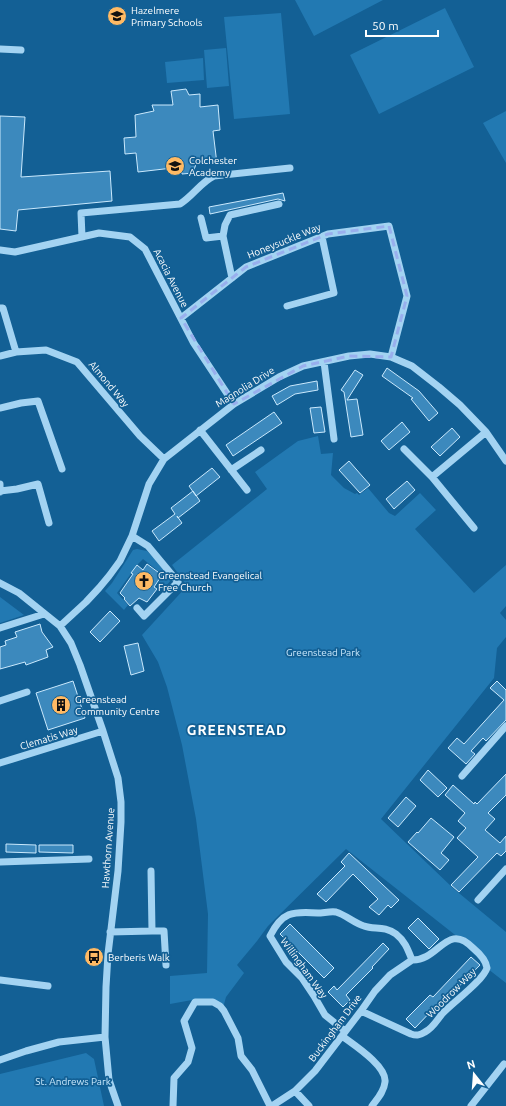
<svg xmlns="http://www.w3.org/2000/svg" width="506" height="1106" font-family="Ubuntu,sans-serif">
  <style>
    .green { fill: #2279b2 }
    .building { fill: #3c89bd; stroke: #cae9fd }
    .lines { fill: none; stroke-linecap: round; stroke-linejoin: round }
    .minor { stroke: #a3d3f2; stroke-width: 7 }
    .marked { fill: none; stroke: #99afed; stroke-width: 3; stroke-dasharray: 8 5; stroke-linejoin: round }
    .labels { text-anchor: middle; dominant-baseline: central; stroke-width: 3.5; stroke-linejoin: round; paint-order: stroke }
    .poi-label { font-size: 10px; fill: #fff; stroke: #136095; text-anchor: start }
    .street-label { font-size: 10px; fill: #fff; stroke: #136095 }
    .park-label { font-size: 10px; fill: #cae9fd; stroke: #136095 }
    .district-label { font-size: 14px; font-weight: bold; letter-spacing: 1px; fill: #fff; stroke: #136095 }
  </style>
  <rect width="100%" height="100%" fill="#136095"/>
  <path class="green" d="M295 0H383L314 36Z
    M445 8 474 67 379 114 350 55Z
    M281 13 290 114 234 119 224 17Z
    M226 48 229 86 207 88 204 50Z
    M203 58 204 80 167 83 165 62Z
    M506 111V163L483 123Z
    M318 436 321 454 333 453 331 475 344 488 355 494 357 493 359 495 368 488 389 513 395 516 420 493 436 510 415 529 474 593 506 565V606L500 613 506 620V637L497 648 494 678 381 819 454 889 506 932V983L488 969 459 938 346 849 268 926 257 941 237 965 244 973 226 997 223 1008 210 1000H192L170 1004V976L207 973 208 914 196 819 182 745 167 687 158 662 142 635 187 586 172 565 267 489 255 472 298 441Z
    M137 549 147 551 173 578 164 588 158 584 163 575 143 559 138 564 117 593 128 605 124 610 105 591 112 583 133 550Z
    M0 597 24 615 0 623Z
    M86 1053 94 1059 104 1106H0V1074Z"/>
  <path class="building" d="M186 89 189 95 200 94V107L218 105 220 130 213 131 217 164H196L193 173 182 174 181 167 138 172 136 153 125 154 124 138 136 137 135 115 154 111 152 105H173L171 91Z
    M0 116 25 117 21 177 110 171 112 201 18 210 16 231 0 229Z
    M283 193 285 201 278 199 210 214 209 207Z
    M387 368 419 391 438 413 429 421 411 399 413 398 382 376Z
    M355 370 363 375 347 400 357 399 363 435 351 437 344 392 341 390Z
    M317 381 318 390 295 394 277 405 272 396 290 386Z
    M321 407 325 432 314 433 310 408Z
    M274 412 282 423 233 456 226 445Z
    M402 422 410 432 389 450 381 441Z
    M452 428 460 437 440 456 431 447Z
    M349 461 370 485 360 493 339 470Z
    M212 468 220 477 196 496 189 486Z
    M407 481 415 490 394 509 386 499Z
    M193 491 200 501 178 518 177 516 182 523 159 541 152 531 175 514 171 508Z
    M147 564 162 575 154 587 157 589 147 602 139 598 130 606 124 599 125 598 120 593 133 574 131 573 137 565 143 570Z
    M110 611 120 621 100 642 90 632Z
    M40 624 42 632 53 647 46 650 48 657 26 665 25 662 0 669V647L6 645 5 641 17 637 15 632Z
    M138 643 144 671 131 675 124 646Z
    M73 681 85 718 48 730 36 693Z
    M497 681 506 690V720L486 741 483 738 471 751 475 754 466 764 448 748 457 738 464 744 504 700 490 688Z
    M428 770 447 788 438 797 420 780Z
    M506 774V795L488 813 495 819 485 830 500 843 506 836V851L501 856 497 853 459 892 451 885 478 857 457 838 466 828 458 821 465 813 445 795 453 785 474 804 475 802 477 804Z
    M406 797 416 806 398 827 388 818Z
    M431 818 454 837 441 853 449 860 440 870 408 842 417 832 418 833Z
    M6 844 36 845V853L6 852Z
    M39 845H73V853L39 852Z
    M349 853 399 900 391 908 388 905 379 915 369 907 378 899 353 874 326 902 317 894 345 866 341 862Z
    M418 918 439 939 429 949 408 928Z
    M290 924 334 968 324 978 280 934Z
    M383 943 389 949 372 967 373 968 346 995 350 1000 343 1007 328 992 334 986 337 990Z
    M471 957 480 965 440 1006 438 1004 415 1028 406 1019 430 995 433 997Z"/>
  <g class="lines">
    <path class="minor" d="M0 49 21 50
      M201 218 206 238 223 236
      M82 237 81 213 180 204C193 196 201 182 214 176L290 168
      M0 250 15 252 99 233 130 237 145 249 193 342 234 404
      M232 278 223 236 225 225 230 215 279 204
      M287 306 334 293 322 237
      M0 308H3L16 352
      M181 318 246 267 328 234 389 226 407 296 391 357
      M0 356 16 352 46 350 77 362 140 436 164 459
      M324 362 334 439
      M0 408 21 403 38 401 62 469
      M200 430 247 490
      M404 449 432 477 474 528
      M231 470 261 450
      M432 477 486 432
      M0 484V492
      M0 491 17 489 38 484 49 523
      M132 536 148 546 178 582 144 616 137 608
      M0 583 19 593 60 626 71 643 80 665 103 731 118 778 121 802V822L118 871 108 954 106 987 105 1037 109 1080 118 1106
      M60 626 86 602 99 588 109 576 120 561 132 536 149 484 164 459 234 404 279 377 303 366 349 356 370 354 391 357 412 366 439 387 460 405 486 432 506 461
      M0 628 44 614
      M0 701 27 692
      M0 763 103 731
      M462 776 506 726
      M0 862 89 859
      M478 900 506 869
      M152 931H164L166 965
      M110 932 152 931 151 871
      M0 980 48 986
      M361 1011 411 1034C417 1036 420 1035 425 1032 433 1028 437 1020 442 1014 453 1002 483 981 487 968 486 960 479 953 473 948 447 921 439 961 412 960
      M345 1031 325 1015 314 996 302 978 286 962 270 936C282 912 292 911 318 913 323 913 331 911 336 912 346 915 354 923 364 926 374 930 384 925 396 934 405 941 408 950 412 960
      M342 1036C354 1045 387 1066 385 1082 384 1092 377 1099 372 1106
      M0 1060 26 1051 59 1042 105 1037
      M295 1091 309 1106
      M173 1106 174 1078 188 1062 192 1048 184 1021 195 1002H213L220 1006 224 1011 238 1038 241 1056 252 1070 270 1106
      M272 1106 295 1091 315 1071 361 1011 375 991 390 975 412 960
      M471 1106 504 1064"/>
  </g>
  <path class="marked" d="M389 226 407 296 391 357 349 356 303 366 234 404 181 318 246 267 328 234Z"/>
  <defs>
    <g id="school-disc" transform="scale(1)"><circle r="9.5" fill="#ffba64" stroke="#136095"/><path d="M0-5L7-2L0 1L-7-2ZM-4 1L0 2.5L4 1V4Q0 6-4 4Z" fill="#111"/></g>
    <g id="church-disc" transform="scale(1)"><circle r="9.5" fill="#ffba64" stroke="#136095"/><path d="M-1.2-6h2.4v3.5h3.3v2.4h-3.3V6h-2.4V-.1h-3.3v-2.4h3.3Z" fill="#111"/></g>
    <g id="building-disc" transform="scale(1)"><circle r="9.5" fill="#ffba64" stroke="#136095"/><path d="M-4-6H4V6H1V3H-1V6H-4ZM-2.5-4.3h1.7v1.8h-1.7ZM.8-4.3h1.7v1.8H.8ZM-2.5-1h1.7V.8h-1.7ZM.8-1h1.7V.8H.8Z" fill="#111"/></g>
    <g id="bus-disc" transform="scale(1)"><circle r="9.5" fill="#ffba64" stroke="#136095"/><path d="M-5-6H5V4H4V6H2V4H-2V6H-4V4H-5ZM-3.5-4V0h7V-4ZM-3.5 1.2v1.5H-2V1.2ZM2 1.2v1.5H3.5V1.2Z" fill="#111"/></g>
  </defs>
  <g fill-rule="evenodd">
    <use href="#school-disc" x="117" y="16"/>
    <use href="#school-disc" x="175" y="166"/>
    <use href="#church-disc" x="144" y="581"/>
    <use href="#building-disc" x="61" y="705"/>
    <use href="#bus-disc" x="94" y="957"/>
  </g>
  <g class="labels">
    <g class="poi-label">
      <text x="131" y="10">Hazelmere<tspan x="131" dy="12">Primary Schools</tspan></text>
      <text x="189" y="160">Colchester<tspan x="189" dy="12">Academy</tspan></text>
      <text x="158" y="575">Greenstead Evangelical<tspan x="158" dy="12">Free Church</tspan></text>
      <text x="75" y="699">Greenstead<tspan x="75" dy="12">Community Centre</tspan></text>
      <text x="108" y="957">Berberis Walk</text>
    </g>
    <g class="street-label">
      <text transform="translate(284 241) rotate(-22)">Honeysuckle Way</text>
      <text transform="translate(171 278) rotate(63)">Acacia Avenue</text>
      <text transform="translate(109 384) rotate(50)">Almond Way</text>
      <text transform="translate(245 387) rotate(-32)">Magnolia Drive</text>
      <text transform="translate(49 738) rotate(-17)">Clematis Way</text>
      <text transform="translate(108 848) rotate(-86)">Hawthorn Avenue</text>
      <text transform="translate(304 968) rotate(54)">Willingham Way</text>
      <text transform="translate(451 993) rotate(-45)">Woodrow Way</text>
      <text transform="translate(335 1028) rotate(-53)">Buckingham Drive</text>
    </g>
    <g class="park-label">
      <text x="323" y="652">Greenstead Park</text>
      <text x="73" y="1081">St. Andrews Park</text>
    </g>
    <g class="district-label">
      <text x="237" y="730">GREENSTEAD</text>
    </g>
  </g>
  <g transform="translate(474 1074) rotate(343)" stroke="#136095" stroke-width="3" paint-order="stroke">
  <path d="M0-3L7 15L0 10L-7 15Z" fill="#ffffff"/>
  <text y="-6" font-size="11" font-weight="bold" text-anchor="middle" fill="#ffffff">N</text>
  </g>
  <path d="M366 30v6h72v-6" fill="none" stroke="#ffffff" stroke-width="2"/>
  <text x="372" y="30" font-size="12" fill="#ffffff" stroke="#136095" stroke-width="3" paint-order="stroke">50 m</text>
</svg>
